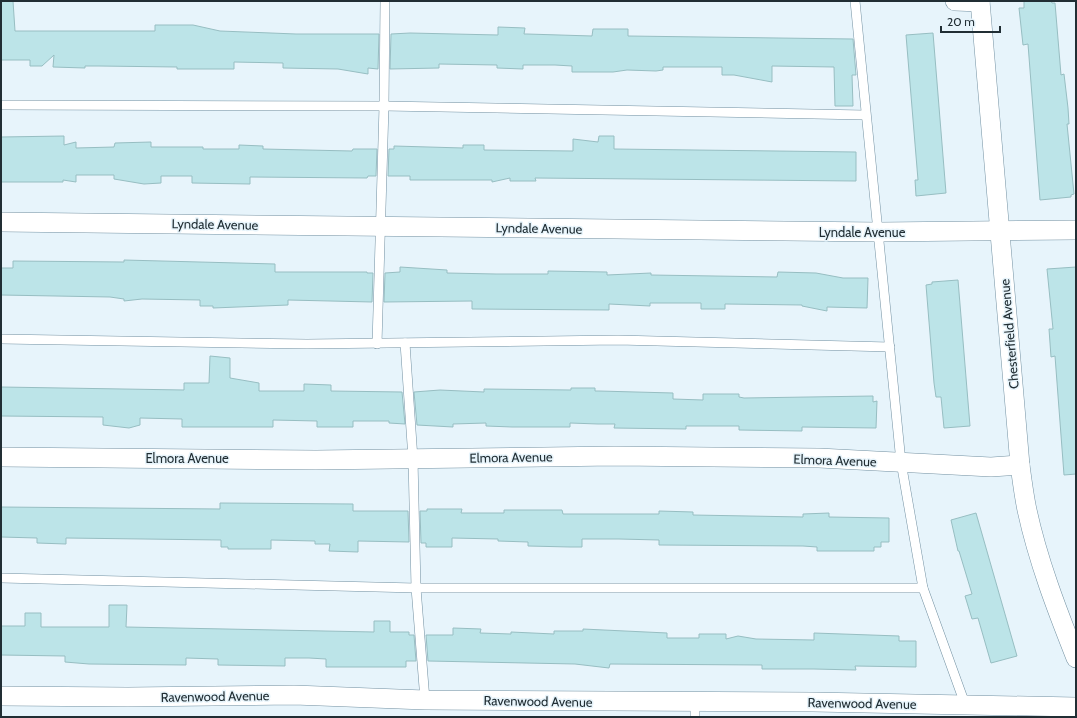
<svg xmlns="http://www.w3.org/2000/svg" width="1077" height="718" viewBox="0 0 1077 718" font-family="Cabin,sans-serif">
  <rect width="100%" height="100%" fill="#e7f4fb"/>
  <g fill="#bce4e8" stroke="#97bec2">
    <polygon points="1,1 13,1 15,31 155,31 155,25 193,25 220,31 296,34 379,34 378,69 368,68 368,74 338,69 283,68 283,63 234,62 234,69 177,69 177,67 99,66 85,66 85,68 53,67 54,55 42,66 30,66 30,60 1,60"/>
    <polygon points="1024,1 1051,1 1052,3 1055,3 1061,75 1064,74 1068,108 1069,124 1067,124 1074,194 1071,195 1071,197 1040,200 1028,44 1023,45 1019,8 1024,8"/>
    <polygon points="498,27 525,28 524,34 527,34 592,36 593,29 628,29 628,36 853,39 856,75 852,75 853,106 835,106 834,67 772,66 772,82 734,75 722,75 722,67 663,67 663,70 656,71 627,70 613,72 572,72 572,66 555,65 523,65 523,69 497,68 497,65 439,64 439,68 390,69 391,34 410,33 498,35"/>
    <polygon points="933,33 946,193 916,196 915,180 918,180 906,35"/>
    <polygon points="64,136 64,145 76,142 76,148 114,147 115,143 151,142 151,147 203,147 203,149 239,149 239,145 263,146 263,149 352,151 353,149 377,149 376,176 368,176 367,178 250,177 250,184 192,183 192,176 161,176 161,183 144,184 114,179 114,175 76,175 76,182 63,180 63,182 1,182 1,137"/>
    <polygon points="599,136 614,136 614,149 856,152 856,181 535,178 536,181 510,181 510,178 492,182 492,180 410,180 410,176 388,176 389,149 394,149 394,146 463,148 463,145 484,145 484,150 573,151 573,139 598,142"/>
    <polygon points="124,260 275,264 275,272 367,272 367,273 373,273 372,302 288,300 288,305 213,308 213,306 200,306 200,300 142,299 124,301 124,299 110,297 1,295 1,268 13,268 13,261 124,262"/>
    <polygon points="400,267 447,270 447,273 496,274 548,274 548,271 607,272 607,275 651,273 651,275 777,277 778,272 816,273 843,278 868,278 867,308 827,307 827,311 802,306 802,305 725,304 725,309 701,309 701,303 650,303 650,306 609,304 609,310 472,309 472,301 384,302 385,273 400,272"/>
    <polygon points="1076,267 1076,474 1064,475 1055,356 1051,357 1049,329 1053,329 1047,269"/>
    <polygon points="958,280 970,426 944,428 941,397 936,397 934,383 926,285 932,284 932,282"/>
    <polygon points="210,356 230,358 230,378 259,383 259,391 304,391 304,384 331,385 331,391 402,392 405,424 389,423 389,421 353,421 353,427 317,427 317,421 273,420 273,427 182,427 182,419 140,418 140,425 129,428 103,425 103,417 1,416 1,387 184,390 184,383 209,383"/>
    <polygon points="571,388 595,388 595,391 599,391 673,393 673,399 703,400 703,394 739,394 739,397 744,398 873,396 873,402 877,401 876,428 802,427 802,431 739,430 739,426 686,426 686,429 614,428 615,424 598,424 570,423 570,427 512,427 486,426 486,423 453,424 453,427 417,425 414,392 440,390 484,392 484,389 571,390"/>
    <polygon points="220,503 353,504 353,511 408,511 409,542 358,541 358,552 329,551 330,544 315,544 315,541 271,540 271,549 228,549 228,547 221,547 221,540 66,538 66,544 37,543 37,538 1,537 1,507 220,509"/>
    <polygon points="427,509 462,509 461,513 504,513 504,510 562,510 563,514 659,514 659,511 693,512 693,515 803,517 803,514 829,513 829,517 889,518 889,542 881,542 881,547 874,547 874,551 817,551 817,547 803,546 659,545 659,540 619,539 582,539 582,547 570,547 528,546 528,542 498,541 498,539 452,538 452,547 426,547 426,543 421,543 420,511 427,511"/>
    <polygon points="976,513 1017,656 991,663 978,618 972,619 965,596 972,594 959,551 958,551 951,520"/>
    <polygon points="109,605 127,605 126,627 374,632 374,621 390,621 390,632 409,632 409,635 414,635 416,661 406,661 406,667 326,667 326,659 309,658 285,658 285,666 218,665 218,659 186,658 186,665 89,664 65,662 65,656 1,655 1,626 25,626 25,613 41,613 41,627 109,627"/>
    <polygon points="453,628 481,629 480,633 511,634 511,632 554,634 554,631 583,631 583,629 667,633 667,638 699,638 699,634 726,634 726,639 738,636 756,639 814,640 814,633 899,636 899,641 916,641 916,667 855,666 856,670 814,669 762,669 762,665 610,664 609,668 575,664 428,661 426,635 453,635"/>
  </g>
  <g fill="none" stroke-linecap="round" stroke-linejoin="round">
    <g stroke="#7391a2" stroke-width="10">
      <g id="lane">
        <polyline points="855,1 901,462 923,588 965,704"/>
        <polyline points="1,105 384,106 865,115"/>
        <polyline points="1,339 307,344 618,340 890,347"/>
        <polyline points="405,343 413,459 416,588 425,700"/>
        <polyline points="377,344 384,106 385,1"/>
        <polyline points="1,578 416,588 923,588"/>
        <polyline points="695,702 695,717"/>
      </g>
    </g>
    <g stroke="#7391a2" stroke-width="20">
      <g id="street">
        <polyline points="955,1 980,2"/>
        <path d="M 980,1 L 1020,465 C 1022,480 1024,496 1027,510 C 1038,561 1057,610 1076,658"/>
        <polyline points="1,222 879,232 1076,230"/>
        <polyline points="1,457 316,460 615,456 712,457 819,458 991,467 1020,465"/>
        <polyline points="1,696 128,697 294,695 425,700 813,702 1076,707"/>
      </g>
    </g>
    <use href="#lane" stroke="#fff" stroke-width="9"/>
    <use href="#street" stroke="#fff" stroke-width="19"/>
  </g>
  <g text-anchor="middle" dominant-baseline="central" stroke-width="3" stroke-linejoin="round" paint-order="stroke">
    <g font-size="13" fill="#212e34" stroke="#e7f4fb">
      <text transform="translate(215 224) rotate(1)">Lyndale Avenue</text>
      <text transform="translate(539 228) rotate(1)">Lyndale Avenue</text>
      <text x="862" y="232">Lyndale Avenue</text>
      <text transform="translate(1009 334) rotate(-95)">Chesterfield Avenue</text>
      <text transform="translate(511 457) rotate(-1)">Elmora Avenue</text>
      <text x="187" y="458">Elmora Avenue</text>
      <text transform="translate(835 460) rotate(2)">Elmora Avenue</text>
      <text transform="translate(215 696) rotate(-1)">Ravenwood Avenue</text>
      <text transform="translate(538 701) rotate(1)">Ravenwood Avenue</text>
      <text transform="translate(862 703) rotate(1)">Ravenwood Avenue</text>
    </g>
  </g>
  <rect width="1077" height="718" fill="none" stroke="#212e34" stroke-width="4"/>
  <path d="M941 26v6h59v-6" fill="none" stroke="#212e34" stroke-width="2"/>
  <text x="947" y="26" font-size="12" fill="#212e34" stroke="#e7f4fb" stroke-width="3" paint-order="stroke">20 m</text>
</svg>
